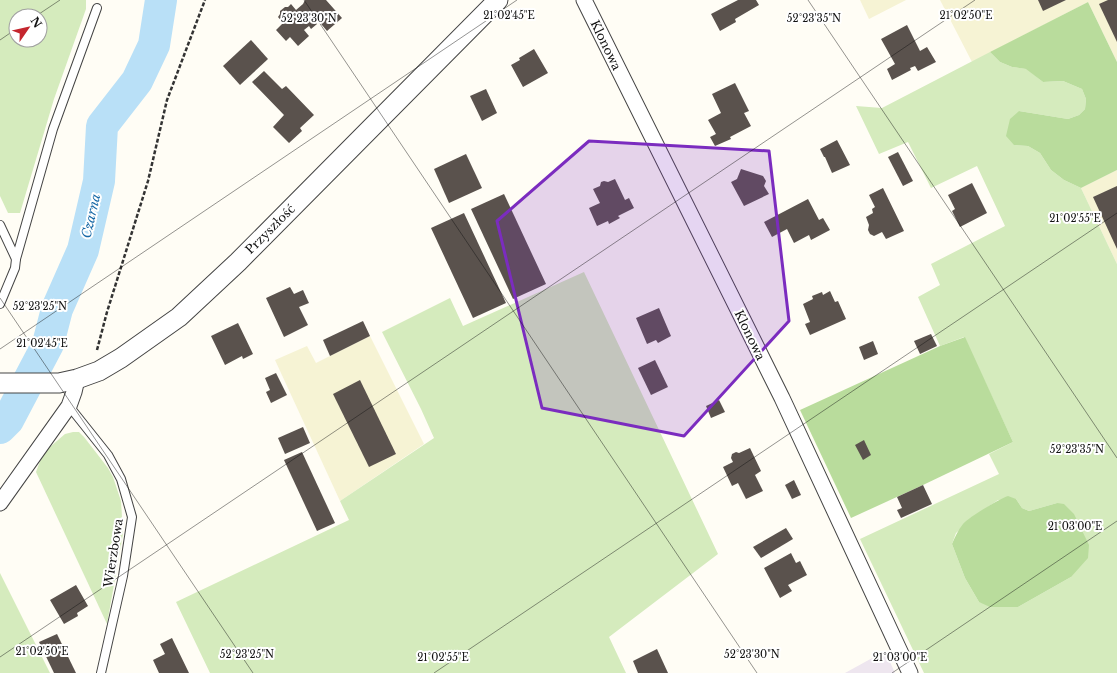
<svg xmlns="http://www.w3.org/2000/svg" width="1117" height="673" viewBox="0 0 1117 673" font-family="'Libre Baskerville',serif">
  <rect width="100%" height="100%" fill="#fffdf5"/>
  <polygon fill="#eee6ef" points="885,651 895,673 845,673"/>
  <g fill="#f6f3d4">
    <polygon points="860,0 906,0 869,19"/>
    <polygon points="940,0 1117,0 1117,62 1088,2 972,62"/>
    <polygon points="1117,170 1117,264 1081,188"/>
    <polygon points="370,336 424,444 340,501 275,360 307,346 316,363"/>
  </g>
  <g fill="#d5ebbd" fill-rule="evenodd">
    <path d="M 0,0 L 86,0 L 86,9 L 54,99 L 20,213 L 8,213 L 0,196 ZM 16,16 L 40,16 L 40,40 L 16,40 Z"/>
    <path d="M 990,52 L 1000,62 L 1012,67 L 1027,69 L 1043,82 L 1063,81 L 1082,89 L 1086,99 L 1085,109 L 1079,115 L 1068,119 L 1019,111 L 1014,145 L 1028,146 L 1040,153 L 1051,170 L 1064,180 L 1081,188 L 1117,264 L 1117,673 L 924,673 L 860,539 L 999,474 L 989,454 L 1013,442 L 964,337 L 940,346 L 918,297 L 940,285 L 931,264 L 1005,226 L 977,166 L 931,188 L 908,142 L 879,154 L 856,106 L 882,108 ZM 1016,499 L 1022,508 L 1029,511 L 1057,503 L 1071,577 L 1018,607 L 979,602 L 965,578 L 952,544 L 956,533 L 982,511 L 998,500 Z"/>
    <polygon points="584,272 718,554 609,637 626,673 210,673 176,602 349,520 340,501 434,438 421,409 382,332 450,298 463,326"/>
    <polygon points="73,432 79,432 84,437 108,468 113,477 121,501 123,534 107,624 36,472 43,453 65,434"/>
    <polygon points="0,573 50,673 0,673"/>
  </g>
  <g fill="#b9dc9c">
    <polygon points="1088,2 1117,62 1117,170 1081,188 1064,180 1051,170 1040,153 1028,146 1014,145 1006,136 1010,119 1019,111 1068,119 1079,115 1085,109 1086,99 1082,89 1063,81 1043,82 1026,69 1012,67 1000,62 990,52"/>
    <polygon points="965,337 1013,442 923,485 851,518 800,410 940,346"/>
    <path d="M 1008,496 L 1016,499 L 1022,508 L 1029,511 L 1057,503 L 1064,504 L 1074,514 L 1089,545 L 1088,558 L 1071,577 L 1018,607 L 990,607 L 979,602 L 965,578 L 952,544 C 955,537 958,530 963,524 C 969,517 999,499 1008,496 Z"/>
  </g>
  <g fill="none" stroke-linecap="round" stroke-linejoin="round">
    <polyline stroke="#b9e0f7" stroke-width="32" points="0,428 8,420 48,344 57,309 83,250 99,181 102,126 137,81 154,45 161,0"/>
  </g>
  <g fill="#5a524d">
    <polygon points="305,0 326,0 342,18 327,31 317,19 314,21 317,24 311,29 309,26 304,30 309,36 298,46 290,37 286,41 276,30 283,23 278,17 280,14 280,11 285,7 288,7 291,4 296,10 303,4"/>
    <polygon points="738,0 756,0 759,5 735,19 736,22 720,31 711,14"/>
    <polygon points="1038,0 1066,0 1043,11"/>
    <polygon points="1108,0 1117,0 1117,42 1099,4"/>
    <polygon points="907,25 920,51 927,47 936,62 918,71 915,66 910,68 911,70 892,80 887,69 895,64 881,39"/>
    <polygon points="251,40 268,59 240,85 223,66"/>
    <polygon points="534,49 548,73 523,87 511,65 520,60 519,58"/>
    <polygon points="264,71 282,89 286,86 314,115 300,128 302,131 289,143 273,127 284,115 252,82"/>
    <polygon points="735,83 749,111 744,113 751,126 730,137 731,139 715,146 710,137 716,134 708,120 721,113 712,94"/>
    <polygon points="486,89 497,113 482,121 470,96"/>
    <polygon points="837,140 850,165 832,173 825,157 824,157 820,149"/>
    <polygon points="898,152 913,181 903,186 888,157"/>
    <polygon points="466,154 482,188 449,203 434,169"/>
    <polygon points="741,169 763,176 766,181 764,186 769,194 744,206 731,182 737,179"/>
    <polygon points="615,179 625,200 629,198 634,208 618,216 620,218 609,224 608,221 597,226 589,208 600,203 593,189 600,186 601,182 604,181 608,182"/>
    <polygon points="972,183 987,213 960,227 952,211 955,209 948,195"/>
    <polygon points="1117,186 1117,249 1093,197"/>
    <polygon points="883,188 904,231 886,239 882,232 874,236 870,234 868,230 869,225 866,217 873,213 872,209 875,207 869,195"/>
    <polygon points="504,194 546,284 513,299 471,209"/>
    <polygon points="808,199 819,220 823,218 830,230 811,240 809,235 794,243 787,229 772,237 764,222"/>
    <polygon points="464,213 506,303 473,318 431,228"/>
    <polygon points="290,287 294,294 303,290 308,301 309,303 299,307 308,325 284,337 266,298"/>
    <polygon points="830,291 835,302 838,301 846,319 810,335 805,324 810,322 803,304 813,299 812,296 822,292 823,295"/>
    <polygon points="659,308 671,336 658,343 656,340 647,344 636,318"/>
    <polygon points="363,321 370,336 330,356 323,340"/>
    <polygon points="238,323 253,354 243,359 242,356 225,365 211,336"/>
    <polygon points="931,334 937,346 920,354 914,341"/>
    <polygon points="873,341 878,354 864,360 859,347"/>
    <polygon points="655,360 668,387 651,395 638,368"/>
    <polygon points="276,373 287,395 271,403 266,392 270,390 265,378"/>
    <polygon points="360,380 396,454 369,467 333,394"/>
    <polygon points="719,400 725,412 711,418 706,406"/>
    <polygon points="303,427 310,443 285,454 278,438"/>
    <polygon points="864,440 871,455 863,460 855,445"/>
    <polygon points="750,448 761,471 755,475 763,491 746,499 738,483 732,486 723,467 733,462 731,458 732,454 736,452 739,453"/>
    <polygon points="302,452 335,523 317,531 284,460"/>
    <polygon points="794,480 801,495 792,499 785,485"/>
    <polygon points="923,485 932,504 901,518 897,510 902,508 897,497"/>
    <polygon points="786,528 793,539 761,558 753,547"/>
    <polygon points="791,553 796,563 800,561 807,575 788,585 792,591 780,598 764,568"/>
    <polygon points="76,585 88,606 77,613 78,616 64,624 50,600"/>
    <polygon points="57,634 76,673 54,673 39,642"/>
    <polygon points="172,638 189,673 159,673 153,660 165,654 160,644"/>
    <polygon points="657,649 668,673 638,673 633,661"/>
  </g>
  <g fill="none" stroke-linecap="round" stroke-linejoin="round">
    <g stroke="#444" stroke-width="10">
      <g id="service">
        <polyline points="0,225 16,259 15,268 0,304"/>
        <polyline points="16,259 53,129 97,8"/>
        <polyline points="69,406 108,455 121,479 132,517 123,576 101,673"/>
      </g>
    </g>
    <g stroke="#444" stroke-width="17">
      <g id="minor">
        <polyline points="584,0 782,398 910,673"/>
        <polyline points="0,503 69,406 74,392 77,379"/>
      </g>
    </g>
    <g stroke="#444" stroke-width="21">
      <polyline id="tertiary" points="0,383 59,383 77,379 99,371 121,358 179,317 238,262 498,0"/>
    </g>
    <polyline stroke="#333" stroke-width="2.5" stroke-dasharray="4 2" stroke-linecap="butt" points="97,350 107,312 148,181 167,100 205,0"/>
    <use href="#service" stroke="#fff" stroke-width="8"/>
    <use href="#minor" stroke="#fff" stroke-width="15"/>
    <use href="#tertiary" stroke="#fff" stroke-width="19"/>
  </g>
  <path fill="#7b2cbf" fill-opacity="0.2" stroke="#7b2cbf" stroke-width="3" stroke-linejoin="round" d="M 589,141 L 769,151 L 789,321 L 684,436 L 542,408 L 497,221 Z"/>
  <path fill="none" stroke="#111" stroke-width="1" stroke-opacity="0.45" d="M 304,0 L 757,673M 808,0 L 1117,458M 36,16 L 60,0M 0,40 L 16,29M 0,298 L 253,673M 0,349 L 517,0M 0,657 L 975,0M 434,673 L 1117,213M 892,673 L 1117,521"/>
  <g text-anchor="middle" dominant-baseline="central" stroke-width="4" stroke-linejoin="round" paint-order="stroke">
    <g font-size="12" fill="#111" stroke="#fff">
      <text transform="translate(606 45) rotate(64)">Klonowa</text>
      <text transform="translate(270 229) rotate(-45)">Przyszłość</text>
      <text transform="translate(750 335) rotate(64)">Klonowa</text>
      <text transform="translate(113 553) rotate(-81)">Wierzbowa</text>
    </g>
    <g font-size="13" font-style="italic" fill="#1768a6" stroke="#fff">
      <text transform="translate(91 216) rotate(-77)">Czarna</text>
    </g>
  </g>
  <g font-size="10" text-anchor="middle" fill="#111" stroke="#fff" stroke-width="4" stroke-linejoin="round" paint-order="stroke">
    <text x="966" y="19">21°02'50"E</text>
    <text x="509" y="19">21°02'45"E</text>
    <text x="309" y="22">52°23'30"N</text>
    <text x="814" y="22">52°23'35"N</text>
    <text x="1075" y="222">21°02'55"E</text>
    <text x="40" y="310">52°23'25"N</text>
    <text x="42" y="347">21°02'45"E</text>
    <text x="1077" y="453">52°23'35"N</text>
    <text x="1075" y="530">21°03'00"E</text>
    <text x="42" y="655">21°02'50"E</text>
    <text x="247" y="658">52°23'25"N</text>
    <text x="752" y="658">52°23'30"N</text>
    <text x="443" y="661">21°02'55"E</text>
    <text x="900" y="661">21°03'00"E</text>
  </g>
  <g transform="translate(28 28) rotate(56)"><circle r="19" fill="#ffffff" stroke="#a0a0a0"/>
  <path d="M0-3L7 15L0 10L-7 15Z" fill="#c4262e"/>
  <text y="-6" font-size="11" font-weight="bold" text-anchor="middle" fill="#111111">N</text>
  </g>
</svg>
